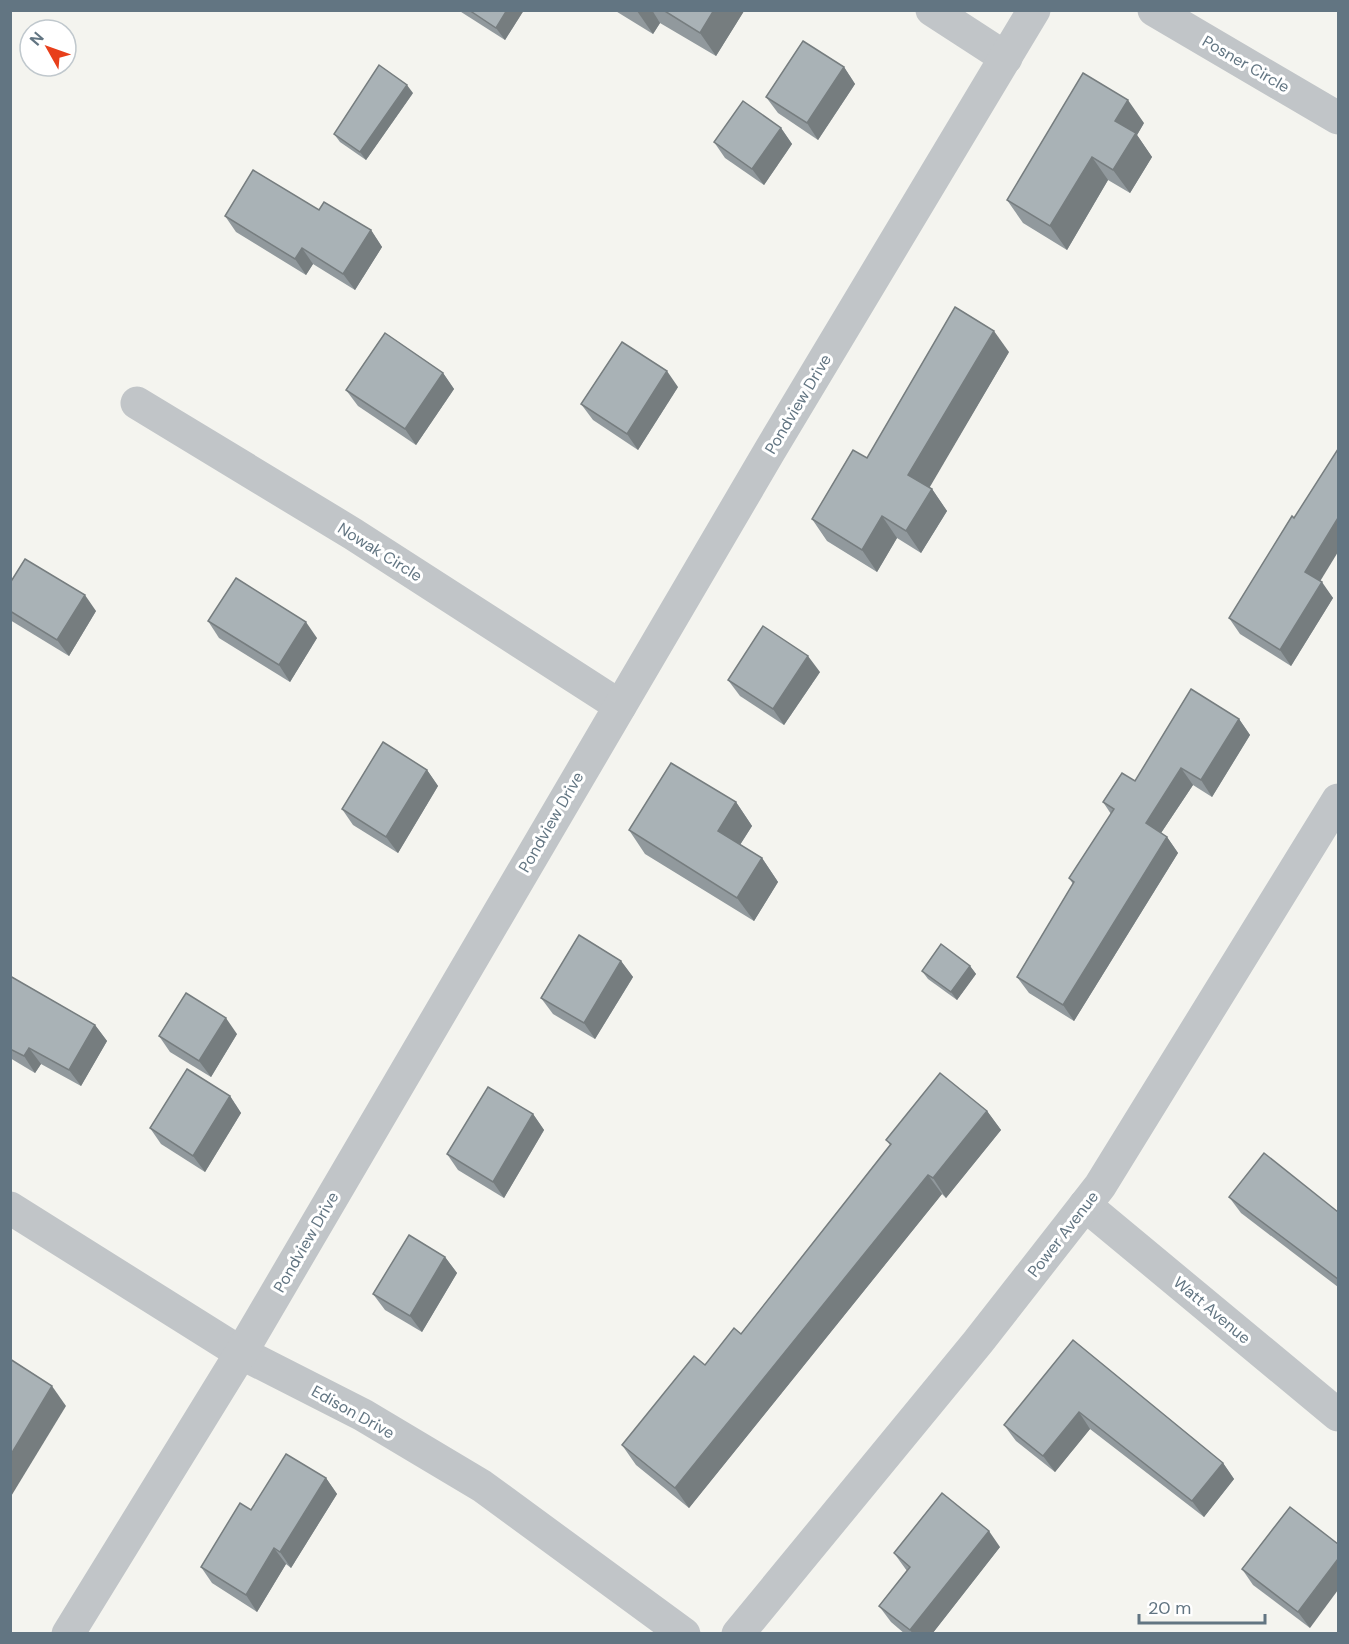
<svg xmlns="http://www.w3.org/2000/svg" width="1349" height="1644" viewBox="0 0 1349 1644" font-family="'DM Sans',sans-serif">
  <rect width="100%" height="100%" fill="#f4f4ef"/>
  <g fill="none" stroke-linecap="round" stroke-linejoin="round">
    <g stroke="#c1c5c8" stroke-width="33">
      <polyline points="932,10 1006,58"/>
      <polyline points="1154,10 1338,118"/>
      <polyline points="137,403 353,534 620,706"/>
      <polyline points="1085,1205 1338,1415"/>
      <polyline points="10,1208 241,1353 363,1415 482,1486 684,1634"/>
      <polyline points="68,1634 241,1353 769,452 1034,10"/>
      <polyline points="738,1634 978,1342 1100,1186 1338,800"/>
    </g>
  </g>
  <g fill="#91999d">
    <polygon points="458,10 524,10 505,40"/>
    <polygon points="614,10 744,10 744,11 716,56 660,23 653,34"/>
    <polygon points="844,67 855,84 818,140 778,113 766,97"/>
    <polygon points="413,93 366,160 340,142 334,134"/>
    <polygon points="1144,123 1137,135 1152,157 1130,193 1108,180 1067,250 1023,223 1007,200"/>
    <polygon points="781,128 792,144 764,185 725,158 714,142"/>
    <polygon points="319,210 371,230 382,247 355,290 313,264 306,275 236,232 225,216"/>
    <polygon points="1009,352 929,487 932,489 947,511 921,553 897,538 877,572 827,541 812,519 867,458"/>
    <polygon points="443,373 454,389 416,445 358,406 346,390"/>
    <polygon points="678,387 638,450 593,420 581,404"/>
    <polygon points="1320,581 1333,598 1291,666 1240,634 1229,618"/>
    <polygon points="10,583 96,611 69,656 10,620"/>
    <polygon points="208,621 317,638 290,682 219,638"/>
    <polygon points="820,672 784,725 740,696 728,680"/>
    <polygon points="1239,719 1250,735 1212,797 1193,785 1161,833 1167,837 1178,853 1074,1021 1029,993 1017,977 1073,884 1069,878 1111,814 1103,802"/>
    <polygon points="427,770 438,786 398,853 353,825 342,809"/>
    <polygon points="736,802 752,826 740,845 762,858 778,882 754,921 645,854 629,830"/>
    <polygon points="621,961 633,977 595,1039 553,1014 541,998"/>
    <polygon points="970,966 976,974 957,1000 928,979 922,971"/>
    <polygon points="10,976 95,1025 107,1041 81,1086 41,1064 35,1073 10,1058"/>
    <polygon points="237,1034 211,1077 170,1052 159,1036"/>
    <polygon points="230,1096 241,1113 205,1172 161,1144 150,1128"/>
    <polygon points="987,1111 1001,1130 946,1198 942,1194 689,1508 636,1465 622,1445 705,1365 741,1334 890,1145 886,1140"/>
    <polygon points="533,1114 544,1130 504,1198 458,1170 447,1154"/>
    <polygon points="1229,1197 1338,1212 1338,1287 1241,1213"/>
    <polygon points="445,1257 457,1273 422,1332 385,1310 373,1294"/>
    <polygon points="1073,1340 1223,1463 1234,1479 1204,1517 1090,1429 1055,1472 1016,1441 1004,1425"/>
    <polygon points="326,1478 337,1494 291,1568 286,1564 257,1612 212,1583 201,1567 251,1510"/>
    <polygon points="1290,1507 1310,1628 1253,1585 1242,1569"/>
    <polygon points="1000,1547 932,1634 905,1634 891,1622 879,1606 907,1571 894,1553"/>
  </g>
  <g fill="#767d7f">
    <polygon points="507,10 524,10 505,40 496,28"/>
    <polygon points="652,10 660,23 653,34 637,11"/>
    <polygon points="714,10 744,11 716,56 700,33"/>
    <polygon points="844,67 855,84 818,140 807,123"/>
    <polygon points="407,85 413,93 366,160 360,152"/>
    <polygon points="1128,100 1144,123 1137,135 1152,157 1130,193 1113,170 1115,121"/>
    <polygon points="781,128 792,144 764,185 752,169"/>
    <polygon points="1092,157 1108,180 1067,250 1050,226"/>
    <polygon points="371,230 382,247 355,290 343,274"/>
    <polygon points="302,248 313,264 306,275 295,259"/>
    <polygon points="994,331 1009,352 924,497 908,475"/>
    <polygon points="667,371 678,387 638,450 627,434"/>
    <polygon points="443,373 454,389 416,445 405,429"/>
    <polygon points="932,489 947,511 921,553 906,531"/>
    <polygon points="882,516 897,538 877,572 862,550"/>
    <polygon points="1338,518 1338,552 1316,588 1305,572"/>
    <polygon points="1322,582 1333,598 1291,666 1280,650"/>
    <polygon points="85,595 96,611 69,656 57,640"/>
    <polygon points="306,622 317,638 290,682 279,665"/>
    <polygon points="808,656 820,672 784,725 773,709"/>
    <polygon points="1239,719 1250,735 1212,797 1201,780"/>
    <polygon points="1181,768 1193,785 1157,839 1146,823"/>
    <polygon points="427,770 438,786 398,853 386,837"/>
    <polygon points="736,802 752,826 734,854 718,831"/>
    <polygon points="1167,837 1178,853 1074,1021 1063,1005"/>
    <polygon points="762,858 778,882 754,921 737,898"/>
    <polygon points="621,961 633,977 595,1039 584,1023"/>
    <polygon points="970,966 976,974 957,1000 951,992"/>
    <polygon points="226,1018 237,1034 211,1077 199,1061"/>
    <polygon points="95,1025 107,1041 81,1086 69,1070"/>
    <polygon points="29,1048 41,1064 35,1073 24,1056"/>
    <polygon points="230,1096 241,1113 205,1172 193,1156"/>
    <polygon points="987,1111 1001,1130 946,1198 933,1178"/>
    <polygon points="533,1114 544,1130 504,1198 493,1182"/>
    <polygon points="928,1175 942,1194 689,1508 675,1488"/>
    <polygon points="445,1257 457,1273 422,1332 410,1316"/>
    <polygon points="52,1386 66,1406 10,1498 10,1456"/>
    <polygon points="1079,1412 1090,1429 1055,1472 1043,1456"/>
    <polygon points="1223,1463 1234,1479 1204,1517 1192,1501"/>
    <polygon points="326,1478 337,1494 291,1568 280,1552"/>
    <polygon points="989,1531 1000,1547 932,1634 913,1634 910,1630"/>
    <polygon points="274,1548 286,1564 257,1612 246,1595"/>
    <polygon points="1338,1559 1338,1590 1310,1628 1298,1612"/>
  </g>
  <g fill="#a9b2b6" stroke="#767d7f" stroke-width="1.5">
    <polygon points="469,10 507,10 496,28"/>
    <polygon points="663,10 714,10 700,33"/>
    <polygon points="803,41 844,67 807,123 766,97"/>
    <polygon points="379,65 407,85 360,152 334,134"/>
    <polygon points="1083,73 1128,100 1115,121 1136,133 1113,170 1092,157 1050,226 1007,200"/>
    <polygon points="743,101 781,128 752,169 714,142"/>
    <polygon points="253,170 319,210 324,202 371,230 343,274 302,248 295,259 225,216"/>
    <polygon points="955,307 994,331 908,475 932,489 906,531 882,516 862,550 812,519 853,450 867,458"/>
    <polygon points="385,333 443,373 405,429 346,390"/>
    <polygon points="622,342 667,371 627,434 581,404"/>
    <polygon points="1338,449 1338,518 1305,572 1322,582 1280,650 1229,618 1292,516 1294,518"/>
    <polygon points="25,559 85,595 57,640 10,611 10,583"/>
    <polygon points="236,578 306,622 279,665 208,621"/>
    <polygon points="763,626 808,656 773,709 728,680"/>
    <polygon points="1191,689 1239,719 1201,780 1181,768 1146,823 1167,837 1063,1005 1017,977 1074,882 1069,878 1114,809 1103,802 1122,773 1135,781"/>
    <polygon points="383,742 427,770 386,837 342,809"/>
    <polygon points="671,763 736,802 718,831 762,858 737,898 629,830"/>
    <polygon points="579,935 621,961 584,1023 541,998"/>
    <polygon points="941,944 970,966 951,992 922,971"/>
    <polygon points="10,976 95,1025 69,1070 29,1048 24,1056 10,1049"/>
    <polygon points="186,993 226,1018 199,1061 159,1036"/>
    <polygon points="187,1069 230,1096 193,1156 150,1128"/>
    <polygon points="940,1073 987,1111 933,1178 928,1175 675,1488 622,1445 694,1356 705,1365 734,1328 741,1334 891,1144 886,1140"/>
    <polygon points="488,1087 533,1114 493,1182 447,1154"/>
    <polygon points="1264,1153 1338,1212 1338,1279 1229,1197"/>
    <polygon points="409,1235 445,1257 410,1316 373,1294"/>
    <polygon points="1073,1340 1223,1463 1192,1501 1079,1412 1043,1456 1004,1425"/>
    <polygon points="10,1359 52,1386 10,1456"/>
    <polygon points="286,1454 326,1478 280,1552 274,1548 246,1595 201,1567 240,1503 251,1510"/>
    <polygon points="942,1493 989,1531 910,1630 879,1606 910,1567 894,1553"/>
    <polygon points="1290,1507 1338,1544 1338,1559 1298,1612 1242,1569"/>
  </g>
  <g text-anchor="middle" dominant-baseline="central" stroke-width="6" stroke-linejoin="round" paint-order="stroke">
    <g font-size="16" fill="#627582" stroke="#fff">
      <text transform="translate(1246 64) rotate(30)">Posner Circle</text>
      <text transform="translate(798 404) rotate(-59)">Pondview Drive</text>
      <text transform="translate(380 552) rotate(32)">Nowak Circle</text>
      <text transform="translate(551 822) rotate(-60)">Pondview Drive</text>
      <text transform="translate(1063 1234) rotate(-52)">Power Avenue</text>
      <text transform="translate(306 1242) rotate(-60)">Pondview Drive</text>
      <text transform="translate(1212 1310) rotate(40)">Watt Avenue</text>
      <text transform="translate(353 1412) rotate(29)">Edison Drive</text>
    </g>
  </g>
  <rect width="1349" height="1644" fill="none" stroke="#627582" stroke-width="24"/>
  <g transform="translate(48 48) rotate(310)"><circle r="28" fill="#ffffff" stroke="#c0c8cd" stroke-width="1.5"/>
  <path d="M0-4.5L10 22L0 15L-10 22Z" fill="#e83f1b"/>
  <text y="-9" font-size="16" font-weight="bold" text-anchor="middle" fill="#627582">N</text>
  </g>
  <path d="M1139 1614v9h126v-9" fill="none" stroke="#627582" stroke-width="3"/>
  <text x="1148" y="1614" font-size="18" fill="#627582" stroke="#ffffff" stroke-width="4.5" paint-order="stroke">20 m</text>
</svg>
